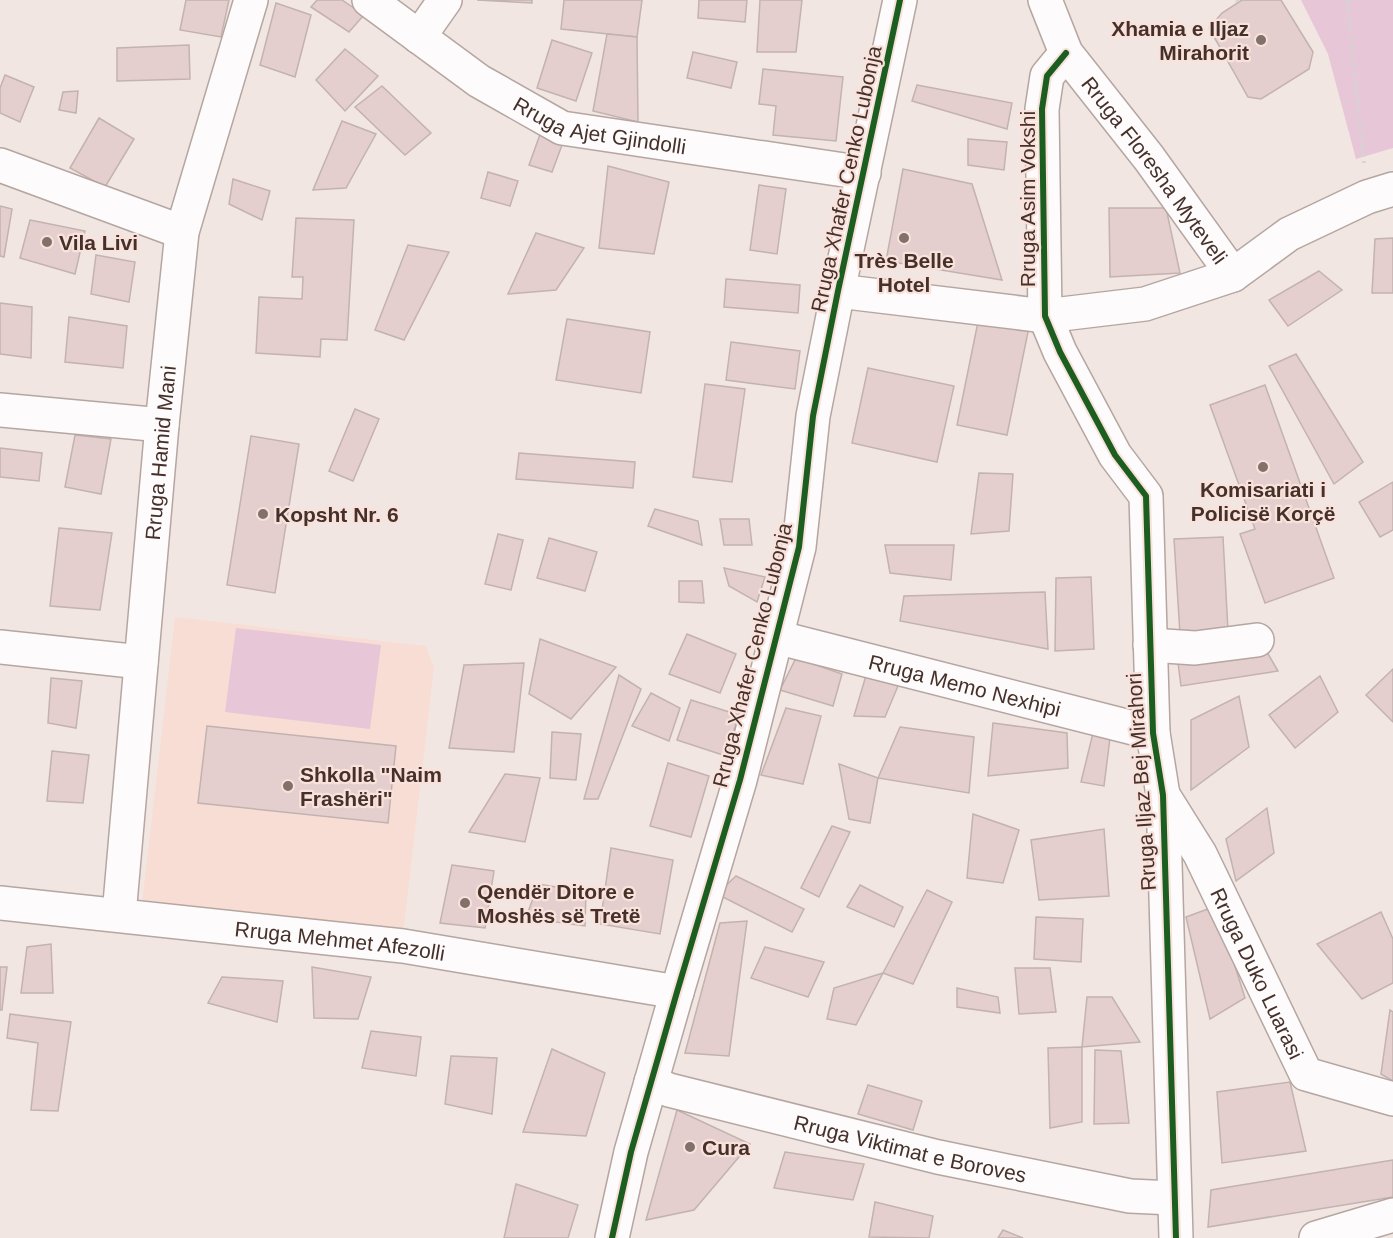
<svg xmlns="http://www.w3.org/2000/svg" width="1393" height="1238" viewBox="0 0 1393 1238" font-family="Helvetica,sans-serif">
  <rect width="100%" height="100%" fill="#f2e6e2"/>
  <polygon fill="#f8ddd4" points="175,617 426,646 434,668 403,934 142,904"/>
  <g fill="#e7c6d8">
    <polygon points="1301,0 1393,0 1393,148 1356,159 1328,54"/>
    <polygon points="236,628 381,645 370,729 225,712"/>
  </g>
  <g fill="#e5cfce" stroke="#c2b2b0" stroke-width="1.5">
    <polygon points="186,0 229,0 221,37 180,30"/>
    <polygon points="317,0 342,0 364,15 349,32 311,7"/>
    <polygon points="477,0 532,0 532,3"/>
    <polygon points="564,0 642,0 637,37 561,29"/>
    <polygon points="699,0 747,0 745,22 698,18"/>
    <polygon points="760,0 802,0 796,52 757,52"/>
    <polygon points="1242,0 1281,0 1313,52 1309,69 1261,99 1248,97 1209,28 1222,13"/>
    <polygon points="276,3 311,15 295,77 260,65"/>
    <polygon points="607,34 637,37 638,122 593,111"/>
    <polygon points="552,40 592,53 576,101 537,88"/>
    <polygon points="189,45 190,79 117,81 117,48"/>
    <polygon points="345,49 378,76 345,111 316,80"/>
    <polygon points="693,52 737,62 731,88 687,78"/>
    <polygon points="763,69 843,77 836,141 773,135 776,106 759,104"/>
    <polygon points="5,75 34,87 20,122 0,113 0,88"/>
    <polygon points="917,85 1012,103 1007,129 912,101"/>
    <polygon points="382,86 431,133 405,155 355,107"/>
    <polygon points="78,91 76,113 59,110 63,92"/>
    <polygon points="99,118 134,139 105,187 70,168"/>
    <polygon points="342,121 376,134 346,188 313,190"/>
    <polygon points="542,129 565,137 552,172 529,165"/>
    <polygon points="968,139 1007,142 1004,170 968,165"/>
    <polygon points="608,166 669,182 654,254 599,248"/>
    <polygon points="903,169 972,184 1002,280 886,261"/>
    <polygon points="488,172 518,181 510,206 481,198"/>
    <polygon points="233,179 270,191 262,220 229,204"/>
    <polygon points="759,185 786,189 777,254 750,250"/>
    <polygon points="0,206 12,209 4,257 0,256"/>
    <polygon points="1109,208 1166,208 1180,273 1110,277"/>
    <polygon points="296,218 354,220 347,340 321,339 320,357 256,353 259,297 302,299 303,277 292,277"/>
    <polygon points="30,220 85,231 75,274 20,258"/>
    <polygon points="536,233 584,248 556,290 508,294"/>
    <polygon points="1393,238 1393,293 1372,293 1375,239"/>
    <polygon points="408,245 449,252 404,340 375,330"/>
    <polygon points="96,255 135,262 129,302 91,294"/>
    <polygon points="1319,271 1342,290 1288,326 1269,300"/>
    <polygon points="726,279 800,285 798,313 724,307"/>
    <polygon points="0,303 32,307 31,358 0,354"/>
    <polygon points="69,317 127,326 123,368 65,362"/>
    <polygon points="979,317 1029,327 1007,435 957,425"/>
    <polygon points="567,319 650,332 641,393 556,380"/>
    <polygon points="731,342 800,351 795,389 726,380"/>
    <polygon points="1296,354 1363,462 1334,484 1269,366"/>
    <polygon points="868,368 954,386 937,462 852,443"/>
    <polygon points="705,384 745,389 732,482 693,477"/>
    <polygon points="1265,385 1334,578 1265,603 1240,534 1255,529 1210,405"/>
    <polygon points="355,409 379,419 353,481 329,471"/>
    <polygon points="75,435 111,439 101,494 65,487"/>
    <polygon points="251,436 299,444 275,593 227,585"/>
    <polygon points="0,448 42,453 39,481 0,477"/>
    <polygon points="519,453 635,462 633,488 516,479"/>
    <polygon points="979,473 1013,474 1009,531 971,534"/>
    <polygon points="1393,482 1393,530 1380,537 1359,502"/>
    <polygon points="655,509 698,521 702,545 648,526"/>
    <polygon points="720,519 749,519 752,545 724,545"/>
    <polygon points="59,528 112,533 100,610 50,606"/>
    <polygon points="498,534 523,540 511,590 485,584"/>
    <polygon points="1223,537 1228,631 1180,634 1174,539"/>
    <polygon points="549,538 597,552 585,591 537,578"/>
    <polygon points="885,545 954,545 951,580 890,573"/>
    <polygon points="724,568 765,577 757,602 729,586"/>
    <polygon points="1091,577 1094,649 1055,651 1056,578"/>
    <polygon points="679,581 702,581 704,603 679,602"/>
    <polygon points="1045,592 1048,649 900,621 904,596"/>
    <polygon points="687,634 736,654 720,693 669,674"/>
    <polygon points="540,639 616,667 571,719 529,694"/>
    <polygon points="1264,647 1278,671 1181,686 1178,663"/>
    <polygon points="796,658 842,674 833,706 780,690"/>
    <polygon points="524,663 514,752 449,748 464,665"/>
    <polygon points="1393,669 1393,722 1366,695"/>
    <polygon points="867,672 898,686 885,717 854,716"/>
    <polygon points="619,675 641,689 598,799 584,799"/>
    <polygon points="1320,676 1338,712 1295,748 1269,715"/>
    <polygon points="51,678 82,681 76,728 48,723"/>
    <polygon points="651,693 680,708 669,741 632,726"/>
    <polygon points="1239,696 1249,747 1191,790 1191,720"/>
    <polygon points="691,700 739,715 726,756 677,740"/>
    <polygon points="786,708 821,716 803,784 761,775"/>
    <polygon points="993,723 1067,733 1068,768 988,776"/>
    <polygon points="207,726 396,746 388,823 198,803"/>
    <polygon points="900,727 974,737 969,793 878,778"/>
    <polygon points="552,732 581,734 576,780 550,778"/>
    <polygon points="1093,733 1110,738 1104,786 1081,782"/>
    <polygon points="52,751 89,755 83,803 47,801"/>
    <polygon points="668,763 709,776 691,837 650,826"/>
    <polygon points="839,764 878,778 870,823 849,819"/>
    <polygon points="505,774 540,778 525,842 469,832"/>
    <polygon points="1267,808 1274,853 1236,881 1226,839"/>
    <polygon points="973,814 1019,830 1003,883 967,878"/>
    <polygon points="832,826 850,832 819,897 801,888"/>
    <polygon points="1104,829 1109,896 1039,900 1031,840"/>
    <polygon points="611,848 673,860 660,934 600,924"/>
    <polygon points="452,865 494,871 485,928 440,923"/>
    <polygon points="736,876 804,909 792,932 717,894"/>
    <polygon points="538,884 586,892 585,926 526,918"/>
    <polygon points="860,885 903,907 894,927 847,907"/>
    <polygon points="927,890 952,902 913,984 883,973"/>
    <polygon points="1216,906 1245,998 1210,1019 1186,917"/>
    <polygon points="1381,912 1393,939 1393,983 1362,999 1317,944"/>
    <polygon points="1036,917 1083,919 1081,962 1034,959"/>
    <polygon points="747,921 729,1056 685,1053 720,923"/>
    <polygon points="51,944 53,993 21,993 27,947"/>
    <polygon points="765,947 824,962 808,997 751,978"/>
    <polygon points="0,967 7,967 2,1010 0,1010"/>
    <polygon points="312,967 371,977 358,1019 314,1018"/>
    <polygon points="1015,968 1050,968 1056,1012 1019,1014"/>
    <polygon points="883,973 856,1025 827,1019 834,988"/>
    <polygon points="222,977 283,981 277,1022 208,1003"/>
    <polygon points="957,988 998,997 1000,1013 957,1007"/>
    <polygon points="1087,997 1112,997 1140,1042 1082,1047"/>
    <polygon points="1390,1010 1393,1012 1393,1081 1381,1074"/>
    <polygon points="10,1014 71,1022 58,1111 31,1110 38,1043 7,1038"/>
    <polygon points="371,1031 421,1037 416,1076 362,1068"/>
    <polygon points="1082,1047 1082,1122 1050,1128 1048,1048"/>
    <polygon points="552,1049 605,1073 586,1136 523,1132"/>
    <polygon points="1095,1050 1121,1051 1129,1123 1094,1124"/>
    <polygon points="451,1056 497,1058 492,1114 445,1104"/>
    <polygon points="1290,1082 1306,1151 1222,1163 1217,1092"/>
    <polygon points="868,1085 922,1101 913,1130 858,1114"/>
    <polygon points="677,1110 750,1144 694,1210 646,1220"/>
    <polygon points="785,1152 864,1164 853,1200 774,1188"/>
    <polygon points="1393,1160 1393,1197 1208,1227 1211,1190"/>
    <polygon points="516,1184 578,1205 568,1238 504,1238"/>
    <polygon points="875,1202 933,1216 929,1238 869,1237"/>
    <polygon points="1003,1230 1023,1238 998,1238"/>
  </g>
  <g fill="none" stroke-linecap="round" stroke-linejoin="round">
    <g stroke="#b5a6a1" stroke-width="36">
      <g id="minor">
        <path id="s1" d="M 369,0 L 479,81 L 562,128 L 864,173"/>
        <path id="s2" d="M 1045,0 L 1066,53 L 1149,158 L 1233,275"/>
        <polyline points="419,37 445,0"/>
        <polyline points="1066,53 1047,76 1042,109 1045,316 1060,352 1115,455 1146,496 1153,733 1163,795 1176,1238"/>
        <polyline points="0,165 182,232"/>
        <polyline points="838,291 1045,316 1145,304 1233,275 1289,234 1367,197 1393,189"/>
        <polyline points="0,410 162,425"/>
        <path id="s3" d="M 776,637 L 1153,733"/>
        <polyline points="1150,645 1195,648 1257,640"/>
        <polyline points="0,647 141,662"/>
        <path id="s4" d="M 1163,795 L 1200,854 L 1306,1074 L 1393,1099"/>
        <path id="s5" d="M 0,903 L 403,946 L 677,992"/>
        <path id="s6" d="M 119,915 L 162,425 L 182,232 L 251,0"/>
        <path id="s7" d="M 651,1082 L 669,1090 L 938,1157 L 1130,1196 L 1173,1198"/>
        <polyline points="612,1238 631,1152 677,992 740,780 799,547 813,416 838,291 900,0"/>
        <polyline points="1316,1238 1393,1215"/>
      </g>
    </g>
    <g stroke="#d7d2d1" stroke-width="4" stroke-dasharray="4.5 4.5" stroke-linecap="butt">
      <polyline points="1237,0 1238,2"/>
      <polyline points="1347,0 1364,163"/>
    </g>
    <use href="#minor" stroke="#fdfbfb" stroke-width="33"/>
    <g stroke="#f9e2db" stroke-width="10">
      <g id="cycleway">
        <polyline points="1066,53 1047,76 1042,109 1045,316 1060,352 1115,455 1146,496 1153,733 1163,795 1176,1238"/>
        <polyline points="612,1238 631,1152 677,992 740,780 799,547 813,416 838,291 900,0"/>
      </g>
    </g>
    <use href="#cycleway" stroke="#1b5e20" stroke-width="6"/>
  </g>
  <g fill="#82706a" stroke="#f9e2db" stroke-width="2">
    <circle cx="1261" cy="40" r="6"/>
    <circle cx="904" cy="238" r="6"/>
    <circle cx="47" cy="242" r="6"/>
    <circle cx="1263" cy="467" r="6"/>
    <circle cx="263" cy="514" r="6"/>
    <circle cx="288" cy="786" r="6"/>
    <circle cx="465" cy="903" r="6"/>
    <circle cx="690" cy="1147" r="6"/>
  </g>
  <g text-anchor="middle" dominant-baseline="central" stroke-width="4.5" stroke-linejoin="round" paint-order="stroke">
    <g font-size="21" font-weight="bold" fill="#46302a" stroke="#f9e2db" text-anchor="start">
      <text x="1249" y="28" text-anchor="end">Xhamia e Iljaz<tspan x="1249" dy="24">Mirahorit</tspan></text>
      <text x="59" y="242">Vila Livi</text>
      <text x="904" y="260" text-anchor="middle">Très Belle<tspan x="904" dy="24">Hotel</tspan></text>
      <text x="1263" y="489" text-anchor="middle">Komisariati i<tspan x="1263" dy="24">Policisë Korçë</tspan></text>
      <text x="275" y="514">Kopsht Nr. 6</text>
      <text x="300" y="774">Shkolla "Naim<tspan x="300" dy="24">Frashëri"</tspan></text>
      <text x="477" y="891">Qendër Ditore e<tspan x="477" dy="24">Moshës së Tretë</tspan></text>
      <text x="702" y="1147">Cura</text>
    </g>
    <g font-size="21" fill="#46302a" stroke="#f9e2db">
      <text stroke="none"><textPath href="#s1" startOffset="268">Rruga Ajet Gjindolli</textPath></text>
      <text stroke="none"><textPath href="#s2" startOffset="204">Rruga Floresha Myteveli</textPath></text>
      <text transform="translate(846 179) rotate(-78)">Rruga Xhafer Cenko Lubonja</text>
      <text transform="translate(1027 199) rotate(-90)">Rruga Asim Vokshi</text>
      <text stroke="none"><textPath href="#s6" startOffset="464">Rruga Hamid Mani</textPath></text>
      <text transform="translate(752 655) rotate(-76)">Rruga Xhafer Cenko Lubonja</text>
      <text stroke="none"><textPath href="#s3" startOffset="195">Rruga Memo Nexhipi</textPath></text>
      <text transform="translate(1141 782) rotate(-94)">Rruga Iljaz Bej Mirahori</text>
      <text stroke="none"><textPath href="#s5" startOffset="342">Rruga Mehmet Afezolli</textPath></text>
      <text stroke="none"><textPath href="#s4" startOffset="202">Rruga Duko Luarasi</textPath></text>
      <text stroke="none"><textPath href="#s7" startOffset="268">Rruga Viktimat e Boroves</textPath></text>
    </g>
  </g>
</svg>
